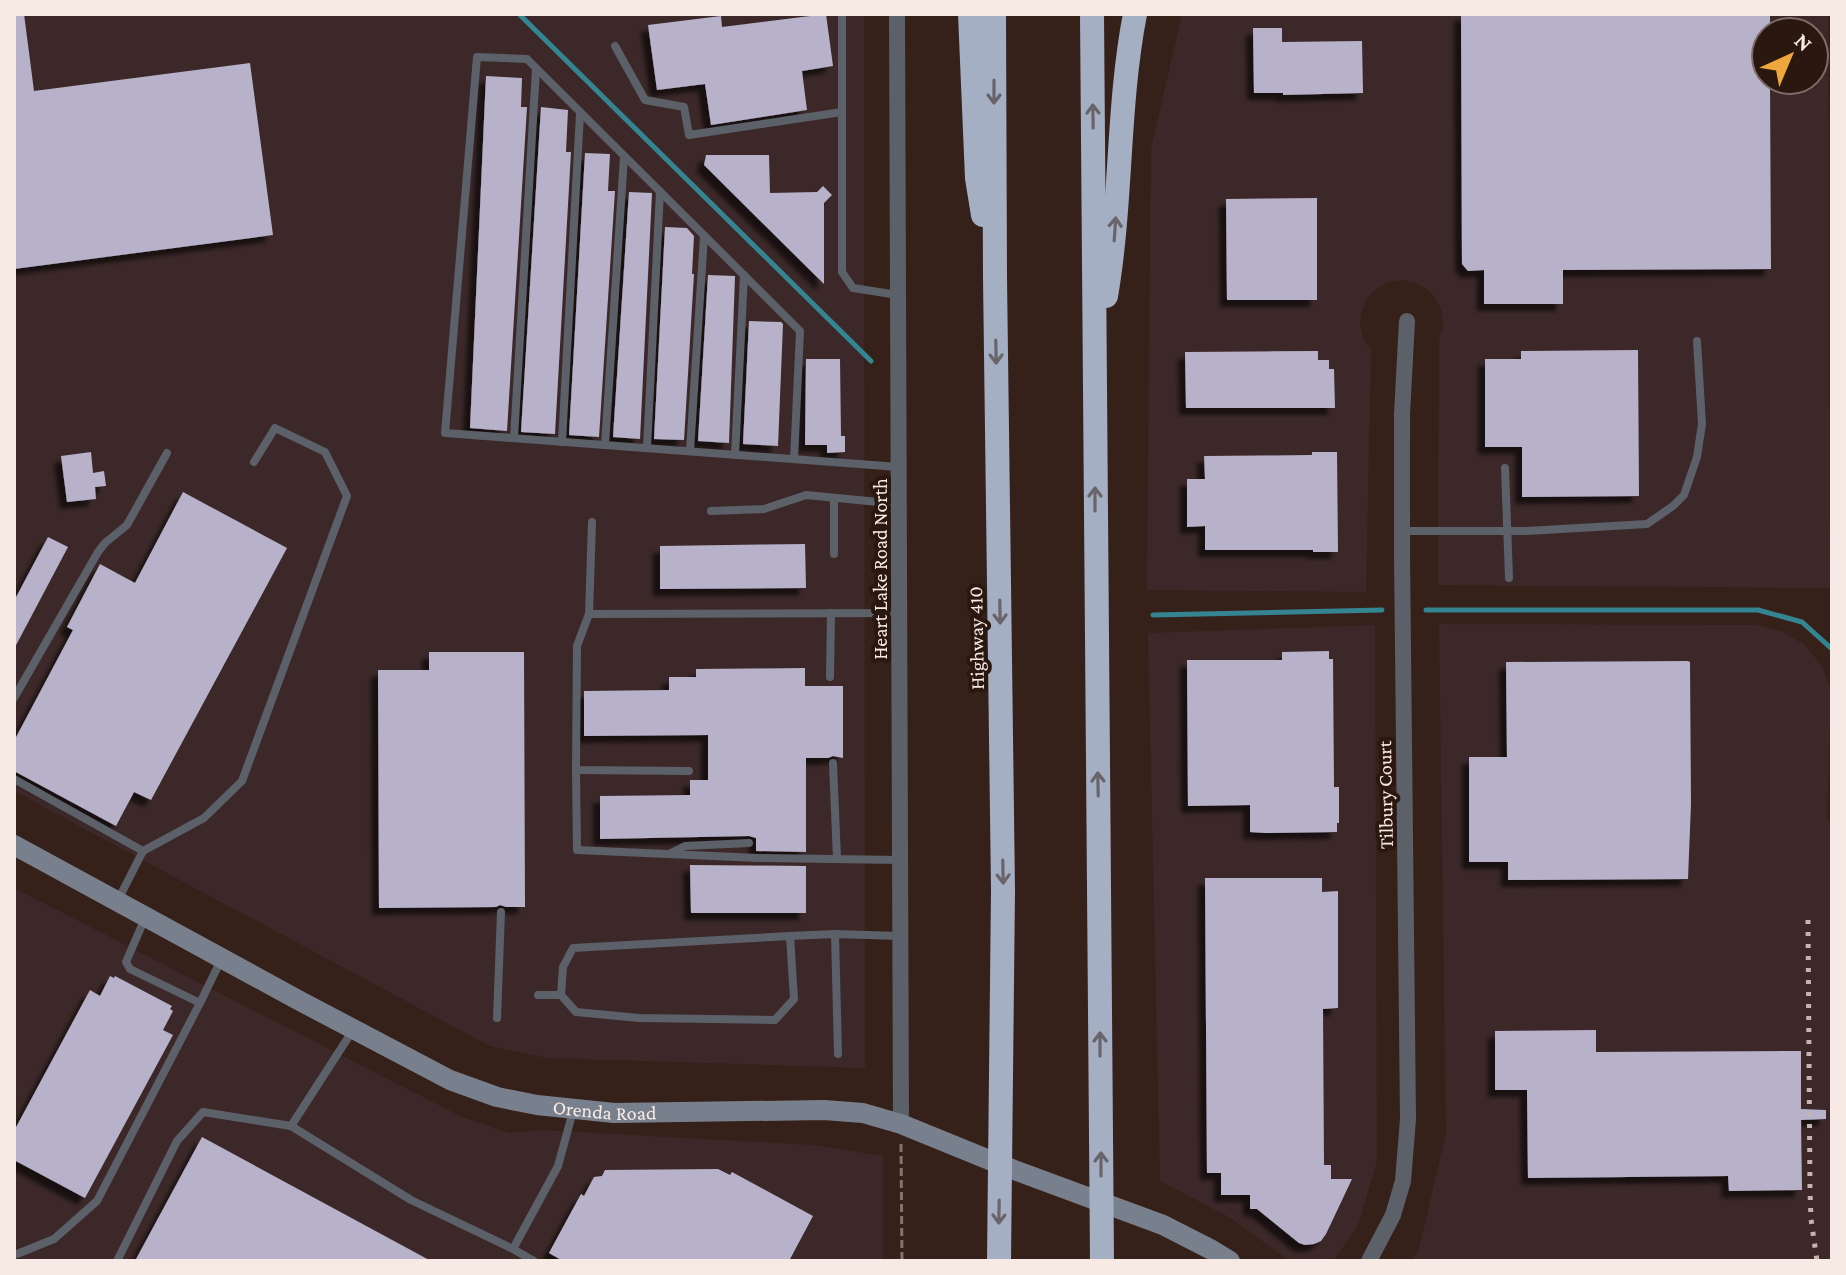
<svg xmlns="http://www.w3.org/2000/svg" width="1846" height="1275" viewBox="0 0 1846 1275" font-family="'Crimson Pro',serif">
  <defs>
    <filter id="shadow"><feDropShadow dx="-7" dy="7" stdDeviation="2" flood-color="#0009"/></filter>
  </defs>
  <rect width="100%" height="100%" fill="#35211a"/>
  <g fill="#3c2829" fill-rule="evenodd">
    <polygon points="14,14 864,14 865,1068 547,1058 490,1046 14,791"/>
    <path d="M 1182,14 L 1828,14 L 1830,588 L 1438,585 L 1439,340 L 1443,327 L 1442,313 L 1437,300 L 1428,290 L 1416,283 L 1403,280 L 1389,282 L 1377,288 L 1367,298 L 1362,311 L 1360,325 L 1363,338 L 1371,350 L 1366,592 L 1147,590 L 1151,149 ZM 1766,32 L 1814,32 L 1814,80 L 1766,80 Z"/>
    <polygon points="1439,624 1758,625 1783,632 1805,645 1822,666 1831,690 1827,820 1832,824 1832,1261 1412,1261 1419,1249 1446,1133"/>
    <polygon points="1375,625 1377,1161 1358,1226 1333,1261 1290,1261 1231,1218 1160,1181 1148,633"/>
    <polygon points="14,888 462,1117 509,1133 540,1130 814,1145 883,1156 883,1261 14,1261"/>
  </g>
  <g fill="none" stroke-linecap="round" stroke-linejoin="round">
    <g stroke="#348491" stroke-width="5">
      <polyline points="519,14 871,361"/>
      <polyline points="1426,610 1758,610 1802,622 1832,649"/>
      <polyline points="1153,615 1382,610"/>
    </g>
  </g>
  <g fill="#b7b2c9" filter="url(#shadow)">
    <polygon points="14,14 24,14 34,91 250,63 273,235 14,269"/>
    <polygon points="826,14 833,66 802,71 807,110 711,125 705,84 657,90 648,25 721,16 722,27"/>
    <polygon points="1461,14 1770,14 1770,32 1766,32 1766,80 1770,80 1771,269 1563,270 1563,304 1484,304 1484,270 1468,271 1462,264"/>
    <polygon points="1253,28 1282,28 1282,42 1362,41 1363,93 1283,95 1283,93 1254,93"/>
    <polygon points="486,76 522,78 521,107 527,107 507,431 470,428"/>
    <polygon points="541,107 568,110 566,152 571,152 555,434 521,432"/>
    <polygon points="585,153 610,154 608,191 615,191 599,437 569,435"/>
    <polygon points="706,155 769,155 770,193 817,192 823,186 832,195 824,203 824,284 704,165"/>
    <polygon points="629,192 652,193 640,439 613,437"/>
    <polygon points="1317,198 1317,300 1227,300 1226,199"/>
    <polygon points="665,227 687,228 694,236 692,274 694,274 684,440 654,439"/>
    <polygon points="708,275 735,276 729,443 698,441"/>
    <polygon points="749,321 781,322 783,324 778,446 743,444"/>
    <polygon points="1638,350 1639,496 1522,497 1522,447 1485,447 1485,359 1521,359 1521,351"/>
    <polygon points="1318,351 1318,360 1329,360 1329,369 1334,369 1335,408 1186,408 1185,352"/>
    <polygon points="806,359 840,359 841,436 845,436 845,452 827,453 827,445 805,445"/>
    <polygon points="91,452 93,473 104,471 106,486 95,487 96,499 67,502 61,456"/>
    <polygon points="1312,452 1337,452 1338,552 1313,552 1313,550 1205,550 1205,526 1187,527 1187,479 1205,479 1204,456 1312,455"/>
    <polygon points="183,492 287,548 151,800 134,792 116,826 14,771 14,741 73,630 67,627 100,564 135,583"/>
    <polygon points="48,537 68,547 14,649 14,601"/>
    <polygon points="805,544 806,588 660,589 660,546"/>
    <polygon points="1329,651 1329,659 1333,659 1334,787 1339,787 1339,823 1337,823 1337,832 1265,833 1250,832 1250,805 1188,806 1187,660 1282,660 1282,652"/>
    <polygon points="429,652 524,652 525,907 506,907 500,905 496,907 379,908 378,670 429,670"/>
    <polygon points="1688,661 1690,662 1691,804 1688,879 1508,880 1508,862 1469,862 1469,757 1507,757 1506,662"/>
    <polygon points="805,668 805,686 843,686 843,758 833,756 828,758 806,758 806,852 756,851 756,838 749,836 600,839 600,796 690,795 690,780 708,780 708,735 584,736 584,691 669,690 669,677 696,677 696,669"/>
    <polygon points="690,865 806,866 806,913 691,913"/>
    <polygon points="1205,878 1322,878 1322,892 1338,891 1338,1008 1323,1009 1324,1165 1331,1165 1331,1179 1352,1179 1326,1234 1321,1241 1314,1244 1305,1245 1299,1243 1257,1209 1250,1209 1250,1195 1221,1195 1221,1173 1207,1173"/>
    <polygon points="110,976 114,978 115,976 172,1006 170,1009 173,1011 163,1030 173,1035 85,1198 14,1160 14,1131 90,990 100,996"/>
    <polygon points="1596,1030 1596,1052 1801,1051 1801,1109 1826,1110 1826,1119 1801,1120 1802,1190 1729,1191 1728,1176 1528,1178 1527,1090 1495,1090 1495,1031"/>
    <polygon points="202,1137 431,1261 135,1261"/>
    <polygon points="718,1169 730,1175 732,1172 813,1216 789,1261 563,1261 549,1253 581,1194 584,1196 594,1177 602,1176 605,1170"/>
  </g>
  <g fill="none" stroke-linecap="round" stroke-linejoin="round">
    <polyline stroke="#85746d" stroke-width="3" stroke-dasharray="8 4" stroke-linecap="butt" points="901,1144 902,1261"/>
    <g stroke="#5c6068" stroke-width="8">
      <polyline points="842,14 842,272 853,288 898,295"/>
      <polyline points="615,46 645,100 684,107 689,135 842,112"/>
      <polyline points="514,438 536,69"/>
      <polyline points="562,442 580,114"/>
      <polyline points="605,445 624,157"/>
      <polyline points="647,448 660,192"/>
      <polyline points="690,451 704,236"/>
      <polyline points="735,455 744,275"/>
      <polyline points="794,459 800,331 527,59 477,57 445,433 899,467"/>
      <polyline points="1505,468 1509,578"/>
      <polyline points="711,511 764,509 806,495 899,504"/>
      <polyline points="592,522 589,614 899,613"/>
      <polyline points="1402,531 1527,531 1647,524 1673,506 1684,495 1697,457 1702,424 1697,341"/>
      <polyline points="834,554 834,499"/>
      <polyline points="589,614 577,646 576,770 689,771"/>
      <polyline points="830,677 831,613"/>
      <polyline points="14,698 98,552 105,543 127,525 167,453"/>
      <polyline points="833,763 837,859"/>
      <polyline points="576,770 577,850 758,858 900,860"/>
      <polyline points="14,779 143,851 118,900"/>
      <polyline points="143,851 204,818 242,781 347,496 325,452 275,428 254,462"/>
      <polyline points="671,853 685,846 749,843"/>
      <polyline points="145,918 126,962 130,969 200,1003 221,960"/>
      <polyline points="835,934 838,1054"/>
      <polyline points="790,936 835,934 900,936"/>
      <polyline points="538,995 561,995 576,1012 639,1018 775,1020 794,999 790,936 573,948 563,967 561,995"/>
      <polyline points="497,1018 501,912"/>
      <polyline points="291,1126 411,1200 513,1249"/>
      <polyline points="14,1253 17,1254 54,1239 97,1201 200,1003"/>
      <polyline points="117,1261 177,1141 203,1112 291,1126 353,1030"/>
      <polyline points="534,1261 513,1249 558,1166 573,1111"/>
    </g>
    <g stroke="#5c6068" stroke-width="16">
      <polyline points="897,14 901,1124"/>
      <polyline points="1369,1261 1393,1215 1403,1181 1408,1119 1402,555 1402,414 1407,321"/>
    </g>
    <path stroke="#79808d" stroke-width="20" id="s1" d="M 14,845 L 300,1001 L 450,1080 L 497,1097 L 537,1105 L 614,1113 L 824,1110 L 863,1113 L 901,1124 L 1009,1168 L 1163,1225 L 1212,1250 L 1230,1261"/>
    <g stroke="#a5afc4" stroke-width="24">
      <polyline points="970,14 977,178 983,215"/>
      <polyline points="994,14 995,277 1003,890 999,1261"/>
      <polyline points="1092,14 1102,1261"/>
      <path d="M 1106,296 C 1122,203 1117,107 1135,14"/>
    </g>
    <polyline stroke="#c4b6af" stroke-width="5" stroke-dasharray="4 8" stroke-linecap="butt" points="1808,920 1810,1191 1811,1219 1817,1261"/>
  </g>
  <defs><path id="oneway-shaft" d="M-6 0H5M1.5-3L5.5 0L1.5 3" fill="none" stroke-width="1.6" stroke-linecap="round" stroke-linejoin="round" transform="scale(2)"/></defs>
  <g stroke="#68646a">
    <use href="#oneway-shaft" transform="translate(994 92) rotate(90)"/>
    <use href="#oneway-shaft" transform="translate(1093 116) rotate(-91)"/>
    <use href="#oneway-shaft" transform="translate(1115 229) rotate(-86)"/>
    <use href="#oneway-shaft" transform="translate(996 352) rotate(89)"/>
    <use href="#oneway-shaft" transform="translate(1095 499) rotate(-90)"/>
    <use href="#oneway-shaft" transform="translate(1000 612) rotate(89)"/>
    <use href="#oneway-shaft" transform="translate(1098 784) rotate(-91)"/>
    <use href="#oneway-shaft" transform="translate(1003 872) rotate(89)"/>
    <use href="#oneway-shaft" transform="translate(1100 1044) rotate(-90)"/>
    <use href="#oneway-shaft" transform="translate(1101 1164) rotate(-90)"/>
    <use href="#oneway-shaft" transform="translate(999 1212) rotate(91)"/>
  </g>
  <g text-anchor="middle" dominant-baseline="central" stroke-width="8" stroke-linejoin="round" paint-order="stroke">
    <g font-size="20" fill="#f7eae4" stroke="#2a1810">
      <text transform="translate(880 569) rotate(-90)">Heart Lake Road North</text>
      <text transform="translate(976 638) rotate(-91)">Highway 410</text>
      <text transform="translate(1385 795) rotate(-91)">Tilbury Court</text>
      <text stroke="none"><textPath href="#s1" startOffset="654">Orenda Road</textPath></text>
    </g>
  </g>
  <rect width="1846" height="1275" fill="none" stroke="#f7eae4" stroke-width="32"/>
  <g transform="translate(1790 56) rotate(44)"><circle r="38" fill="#2a1810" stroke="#7c6c65" stroke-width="2"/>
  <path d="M0-6L14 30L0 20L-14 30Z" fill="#efa73d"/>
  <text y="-12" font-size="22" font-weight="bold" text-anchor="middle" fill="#f7eae4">N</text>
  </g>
</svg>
